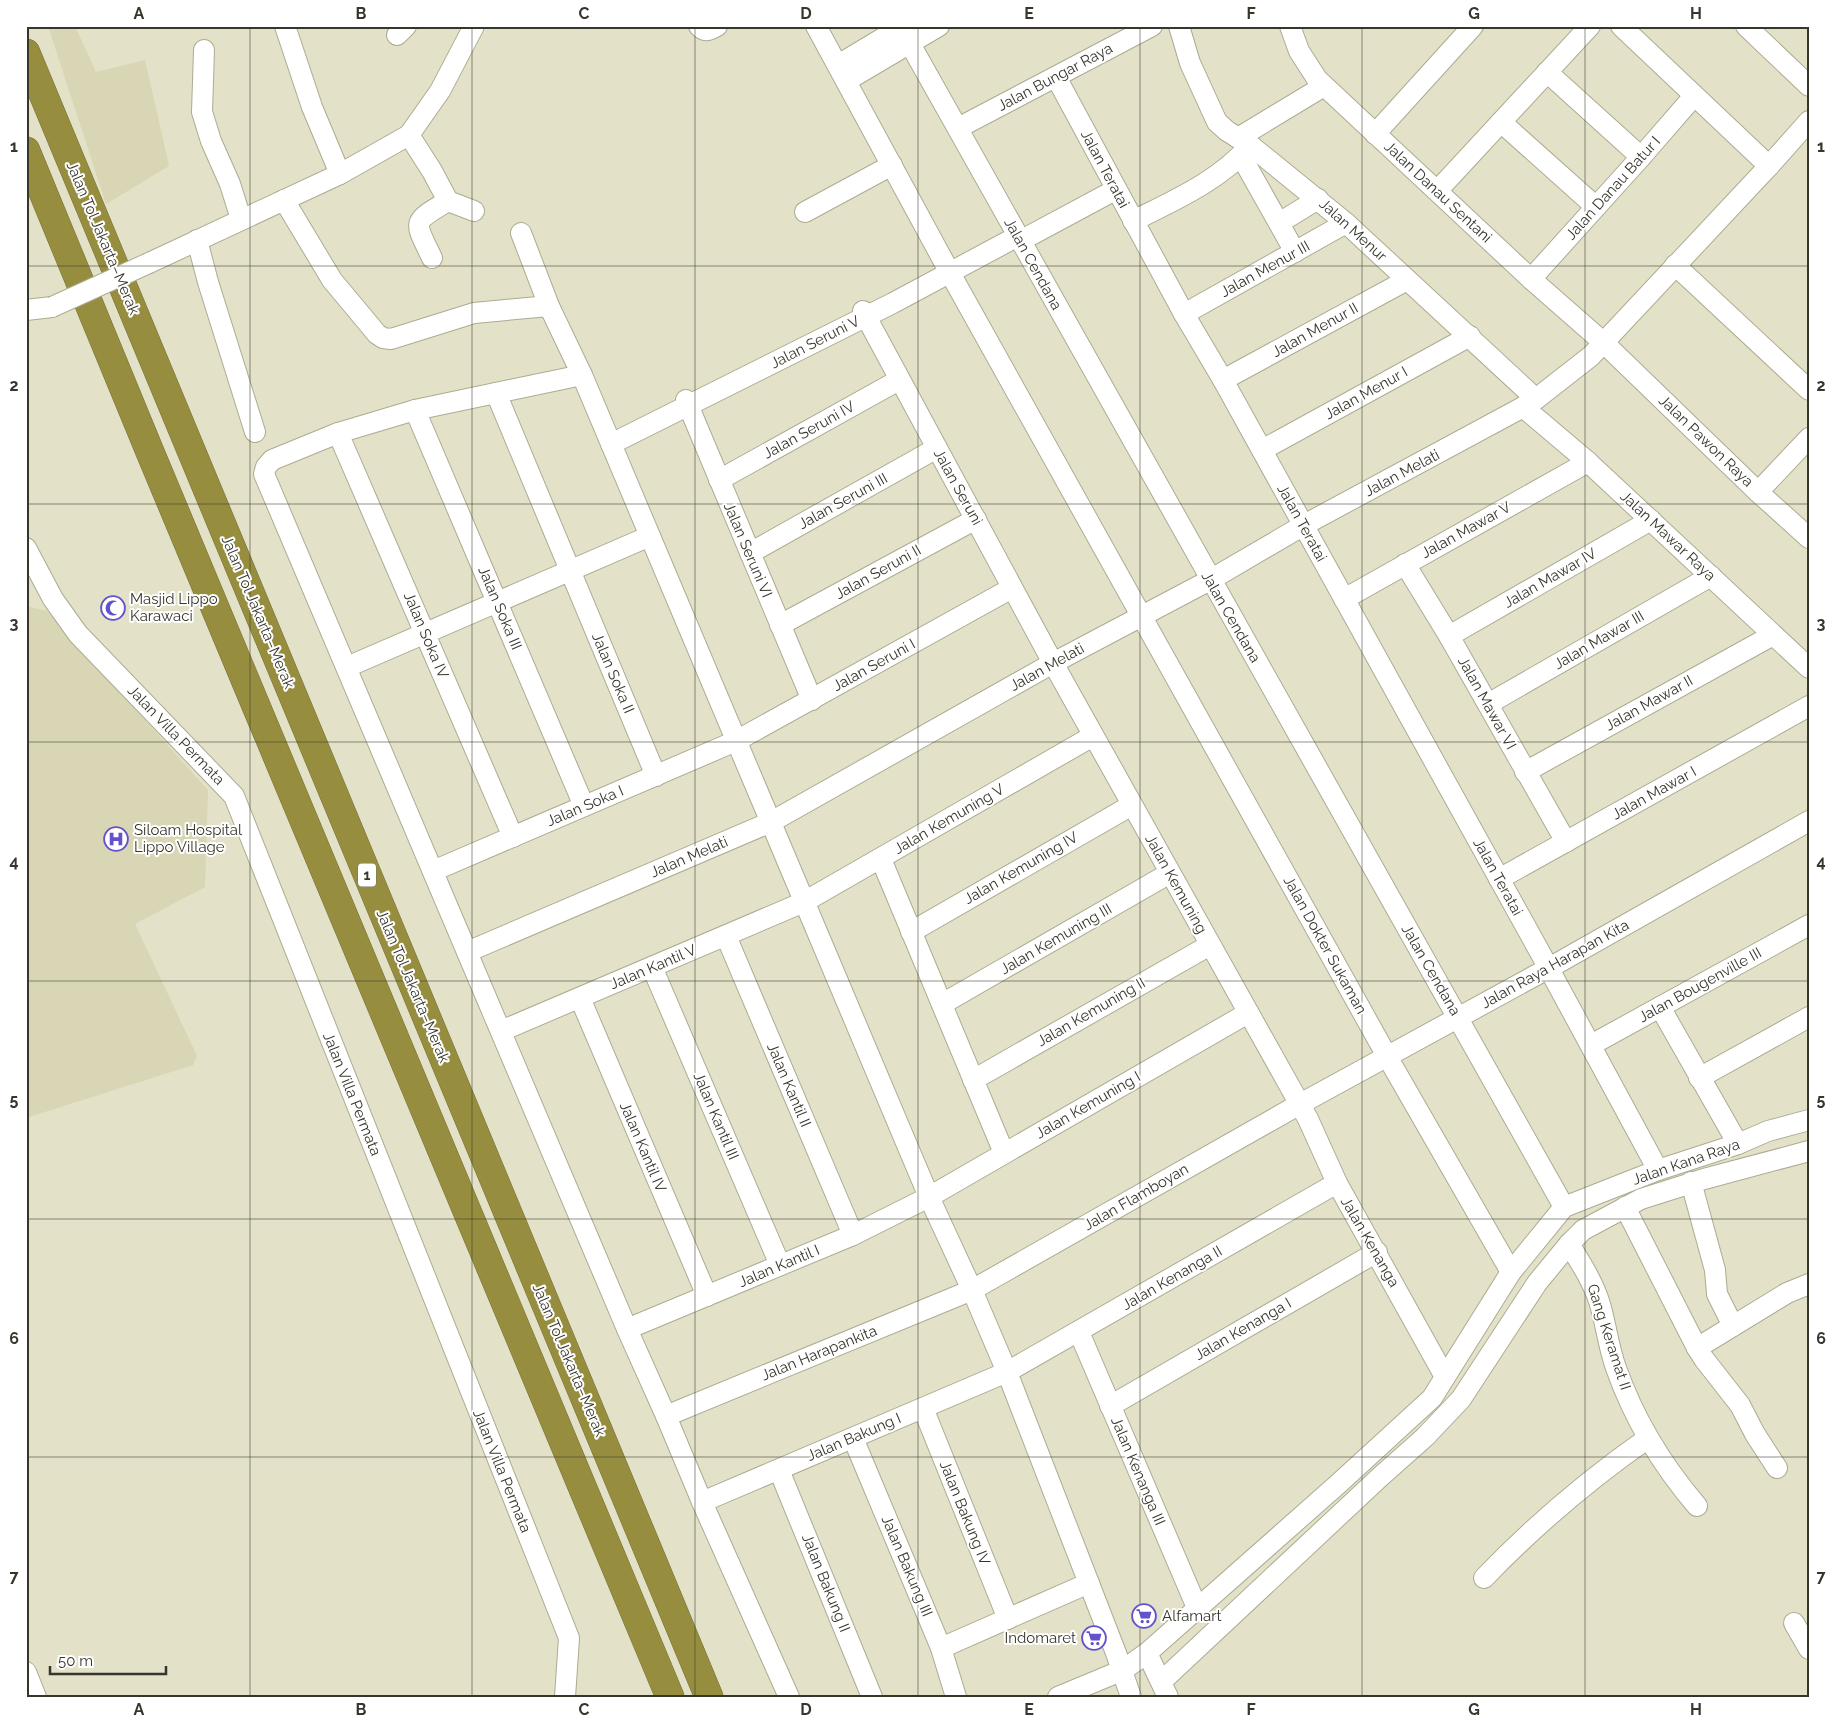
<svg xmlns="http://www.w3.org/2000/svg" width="1835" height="1723" viewBox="0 0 1835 1723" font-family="Raleway,sans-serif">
  <rect width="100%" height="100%" fill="#e3e1c7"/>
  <g fill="#d9d6b5">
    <polygon points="48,26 75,26 96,72 145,60 169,166 106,204"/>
    <polygon points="26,606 47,611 208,790 205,887 135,924 197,1056 193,1065 26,1118"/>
  </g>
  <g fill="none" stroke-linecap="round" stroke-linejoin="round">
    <g stroke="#adab92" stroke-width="22">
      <g id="minor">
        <polyline points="285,26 312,107 340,174"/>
        <path d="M 699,26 C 705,33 710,30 717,26"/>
        <polyline points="816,26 950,273 1388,1058 1511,1272"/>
        <polyline points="900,26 1564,1207"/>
        <polyline points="1179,26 1190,63 1217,122 1227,131 1250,145 1346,223 1536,399"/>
        <polyline points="1290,26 1299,51 1317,79 1531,279 1604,343 1758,492 1809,538"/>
        <polyline points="1621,26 1769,166"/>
        <polyline points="1746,26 1809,86"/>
        <polyline points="397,35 406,26"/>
        <polyline points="204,50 202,112 211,141 230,184 241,219"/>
        <polyline points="838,65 903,26"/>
        <polyline points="1547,72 1641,157"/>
        <polyline points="1056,77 1184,314 1223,380 1542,956 1658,1170"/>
        <polyline points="846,81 939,26"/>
        <polyline points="1501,122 1596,207"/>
        <polyline points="958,128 1152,26"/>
        <polyline points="1375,134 1473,26"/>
        <polyline points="409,135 440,91 474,26"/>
        <polyline points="1238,138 1324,86"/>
        <polyline points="1241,156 1295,252"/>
        <polyline points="1438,190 1590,26"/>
        <polyline points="284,200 332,280 377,334 383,338 391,339 474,313 549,306"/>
        <polyline points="805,212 892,165"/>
        <path d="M 1133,221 C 1173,201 1221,180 1250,145"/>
        <polyline points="1279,223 1318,199"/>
        <polyline points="521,233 549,306 582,375 929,1197 972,1290 1007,1372 1116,1653 1131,1697"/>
        <polyline points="197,240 208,282 255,432"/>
        <polyline points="1020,241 1115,190"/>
        <path d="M 432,258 C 414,220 411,223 448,201"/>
        <polyline points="149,263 340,174 409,135 432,171 448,201 474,211"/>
        <polyline points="1675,265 1809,390"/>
        <polyline points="1531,279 1641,157 1694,96"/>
        <polyline points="26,310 52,307"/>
        <polyline points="863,311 1053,663 1308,1119 1337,1183 1445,1377"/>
        <polyline points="1184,314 1346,223"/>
        <polyline points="582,375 415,410 338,433 272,460 266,467 264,474 627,1329 666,1416 702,1502 789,1697"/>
        <polyline points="1223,380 1407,280"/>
        <polyline points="496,393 656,776"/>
        <polyline points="686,400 812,700"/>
        <polyline points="1523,407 1588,462 1809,668"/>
        <polyline points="415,410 584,806"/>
        <polyline points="338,433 513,837"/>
        <polyline points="611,444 893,303 1018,236"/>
        <polyline points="1262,450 1470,336"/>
        <polyline points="719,480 899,380"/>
        <polyline points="1758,492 1809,438"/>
        <polyline points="26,548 53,599 78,634 234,796 569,1638 565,1697"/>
        <polyline points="750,553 937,448"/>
        <polyline points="1405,564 1449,636 1566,842"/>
        <polyline points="1344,599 1588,462"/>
        <polyline points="780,625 976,519"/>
        <polyline points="1449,636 1651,520"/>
        <polyline points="347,667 650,536"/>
        <polyline points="1488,704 1711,576"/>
        <polyline points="1525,772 1773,635"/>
        <polyline points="881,859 1004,1153"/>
        <polyline points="433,871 736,741 1012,588"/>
        <polyline points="1499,879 1809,706"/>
        <polyline points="911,932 1132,805"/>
        <polyline points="726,936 853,1235"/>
        <polyline points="467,952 771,822 1053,663 1210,580 1304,525 1523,407 1536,399 1591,356 1769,166 1809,121"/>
        <polyline points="652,967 780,1265"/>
        <polyline points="580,998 707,1296"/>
        <polyline points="942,1004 1170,873"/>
        <polyline points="1660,1007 1738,1144"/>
        <polyline points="501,1031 804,902 1093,736"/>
        <polyline points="1591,1045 1809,925"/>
        <polyline points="1699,1078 1809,1017"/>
        <polyline points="973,1080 1210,945"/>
        <polyline points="1691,1182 1715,1270 1717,1294 1733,1326"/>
        <polyline points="1625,1207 1697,1348 1704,1359 1740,1405 1755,1434 1777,1468"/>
        <path d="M 1569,1244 C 1580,1262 1592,1280 1599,1301 C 1606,1323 1608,1346 1616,1368 C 1634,1419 1662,1465 1697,1506"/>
        <polyline points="627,1329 853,1235 929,1197 1248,1013"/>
        <polyline points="1079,1332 1198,1610"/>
        <polyline points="1697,1348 1787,1293 1809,1284"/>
        <polyline points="1110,1406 1377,1252"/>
        <polyline points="923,1408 1008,1619"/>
        <polyline points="666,1416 972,1290 1300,1104 1549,968 1809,821"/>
        <polyline points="853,1438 941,1648 956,1697"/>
        <polyline points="779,1470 872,1697"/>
        <polyline points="702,1502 1007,1372 1337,1183"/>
        <path d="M 1484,1578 C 1534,1526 1588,1480 1648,1438"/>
        <polyline points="1794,1623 1809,1649"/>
        <polyline points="941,1648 1089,1583"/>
        <polyline points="1147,1653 1168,1697"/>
        <polyline points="26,1672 36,1697"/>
        <polyline points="1162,1681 1380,1477 1425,1437 1461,1399 1537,1283 1569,1244 1583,1230 1641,1199 1704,1179 1809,1151"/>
        <polyline points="1058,1697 1123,1670 1147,1653 1337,1485 1432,1398 1511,1272 1564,1207 1658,1170 1738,1144 1768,1131 1809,1120"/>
      </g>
    </g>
    <g stroke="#756f38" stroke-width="29">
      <g id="highway">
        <polyline points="26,53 709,1697"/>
        <polyline points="26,151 150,452 670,1697"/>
      </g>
    </g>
    <use href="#minor" stroke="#fff" stroke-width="20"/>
    <use href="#highway" stroke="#968e3e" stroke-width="28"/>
    <g stroke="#adab92" stroke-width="22" stroke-linecap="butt">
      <polyline id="minor-bridge" points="52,307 149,263"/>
    </g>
    <use href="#minor-bridge" stroke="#fff" stroke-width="20"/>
  </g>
  <path fill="none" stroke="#37362c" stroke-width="1" stroke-opacity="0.55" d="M 250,26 L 250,1697M 472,26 L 472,1697M 695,26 L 695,1697M 918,26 L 918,1697M 1140,26 L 1140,1697M 1362,26 L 1362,1697M 1585,26 L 1585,1697M 26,266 L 1809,266M 26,504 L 1809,504M 26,742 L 1809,742M 26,981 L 1809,981M 26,1219 L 1809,1219M 26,1457 L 1809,1457"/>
  <defs>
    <g id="mosque-ring" transform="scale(1.25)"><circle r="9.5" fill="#fff" stroke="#6352cb" stroke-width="1.5"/><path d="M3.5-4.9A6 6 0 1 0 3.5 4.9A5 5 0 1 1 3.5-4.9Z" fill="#6352cb"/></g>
    <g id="hospital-ring" transform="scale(1.25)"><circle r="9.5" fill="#fff" stroke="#6352cb" stroke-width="1.5"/><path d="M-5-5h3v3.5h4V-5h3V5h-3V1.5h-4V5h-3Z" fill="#6352cb"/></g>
    <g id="supermarket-ring" transform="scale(1.25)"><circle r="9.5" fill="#fff" stroke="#6352cb" stroke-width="1.5"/><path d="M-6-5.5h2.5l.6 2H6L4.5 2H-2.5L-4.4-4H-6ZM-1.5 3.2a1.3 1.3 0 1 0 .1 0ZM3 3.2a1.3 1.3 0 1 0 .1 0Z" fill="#6352cb"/></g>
  </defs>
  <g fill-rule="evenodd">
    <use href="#mosque-ring" x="113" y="608"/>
    <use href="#hospital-ring" x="116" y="839"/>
    <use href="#supermarket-ring" x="1144" y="1616"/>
    <use href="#supermarket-ring" x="1094" y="1638"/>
  </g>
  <g text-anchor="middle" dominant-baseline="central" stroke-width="4" stroke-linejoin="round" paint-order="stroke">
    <rect fill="#fff" stroke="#73726b" stroke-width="1" x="358" y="863.5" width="18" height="23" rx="4"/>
    <g font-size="14" font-weight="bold" fill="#37362c">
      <text x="367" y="875">1</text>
    </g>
    <g font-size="15" fill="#37362c" stroke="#fff">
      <text transform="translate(1055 77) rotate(-28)">Jalan Bungar Raya</text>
      <text transform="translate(1105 169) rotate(62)">Jalan Teratai</text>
      <text transform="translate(1613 188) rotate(-48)">Jalan Danau Batur I</text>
      <text transform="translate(1438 192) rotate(43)">Jalan Danau Sentani</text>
      <text transform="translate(1353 230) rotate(42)">Jalan Menur</text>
      <text transform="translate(103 238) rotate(67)">Jalan Tol Jakarta–Merak</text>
      <text transform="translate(1033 264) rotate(61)">Jalan Cendana</text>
      <text transform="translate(1265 269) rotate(-29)">Jalan Menur III</text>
      <text transform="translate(1315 330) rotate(-29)">Jalan Menur II</text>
      <text transform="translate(815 342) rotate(-27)">Jalan Seruni V</text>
      <text transform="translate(1366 393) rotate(-29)">Jalan Menur I</text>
      <text transform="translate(809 430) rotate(-29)">Jalan Seruni IV</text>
      <text transform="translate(1706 441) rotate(44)">Jalan Pawon Raya</text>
      <text transform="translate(1402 473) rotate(-28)">Jalan Melati</text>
      <text transform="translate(958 487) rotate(61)">Jalan Seruni</text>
      <text transform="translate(843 501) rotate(-29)">Jalan Seruni III</text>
      <text transform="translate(1302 523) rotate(61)">Jalan Teratai</text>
      <text transform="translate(1466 530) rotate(-29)">Jalan Mawar V</text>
      <text transform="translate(1668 536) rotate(43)">Jalan Mawar Raya</text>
      <text transform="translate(748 550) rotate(67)">Jalan Seruni VI</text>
      <text transform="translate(878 572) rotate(-29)">Jalan Seruni II</text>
      <text transform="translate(1550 578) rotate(-30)">Jalan Mawar IV</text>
      <text transform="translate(500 608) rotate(67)">Jalan Soka III</text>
      <text transform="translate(258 612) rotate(67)">Jalan Tol Jakarta–Merak</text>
      <text transform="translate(1231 617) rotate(60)">Jalan Cendana</text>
      <text transform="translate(426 635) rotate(67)">Jalan Soka IV</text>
      <text transform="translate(1599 640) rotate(-30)">Jalan Mawar III</text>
      <text transform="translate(874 665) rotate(-29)">Jalan Seruni I</text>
      <text transform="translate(1047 667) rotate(-29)">Jalan Melati</text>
      <text transform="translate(613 673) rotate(67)">Jalan Soka II</text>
      <text transform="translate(1487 703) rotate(61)">Jalan Mawar VI</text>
      <text transform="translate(1649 703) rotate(-29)">Jalan Mawar II</text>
      <text transform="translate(176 735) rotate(46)">Jalan Villa Permata</text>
      <text transform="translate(1654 793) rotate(-29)">Jalan Mawar I</text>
      <text transform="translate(585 806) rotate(-23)">Jalan Soka I</text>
      <text transform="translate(949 819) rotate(-30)">Jalan Kemuning V</text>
      <text transform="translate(689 857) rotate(-23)">Jalan Melati</text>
      <text transform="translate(1021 868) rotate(-30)">Jalan Kemuning IV</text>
      <text transform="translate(1498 877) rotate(61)">Jalan Teratai</text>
      <text transform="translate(1176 884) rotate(61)">Jalan Kemuning</text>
      <text transform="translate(1056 939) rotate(-30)">Jalan Kemuning III</text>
      <text transform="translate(1325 945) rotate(61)">Jalan Dokter Sukaman</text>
      <text transform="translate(1555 964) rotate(-29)">Jalan Raya Harapan Kita</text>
      <text transform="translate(653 967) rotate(-23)">Jalan Kantil V</text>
      <text transform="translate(1431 970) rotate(60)">Jalan Cendana</text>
      <text transform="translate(1700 985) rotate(-29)">Jalan Bougenville III</text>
      <text transform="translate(413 986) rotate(67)">Jalan Tol Jakarta–Merak</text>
      <text transform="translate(1091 1012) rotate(-30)">Jalan Kemuning II</text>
      <text transform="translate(789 1085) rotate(67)">Jalan Kantil II</text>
      <text transform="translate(352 1094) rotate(68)">Jalan Villa Permata</text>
      <text transform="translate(1088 1105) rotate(-30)">Jalan Kemuning I</text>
      <text transform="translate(716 1116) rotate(67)">Jalan Kantil III</text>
      <text transform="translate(643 1147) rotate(67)">Jalan Kantil IV</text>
      <text transform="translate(1686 1162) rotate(-19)">Jalan Kana Raya</text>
      <text transform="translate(1136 1197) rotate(-30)">Jalan Flamboyan</text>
      <text transform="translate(1370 1242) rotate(60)">Jalan Kenanga</text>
      <text transform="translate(779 1266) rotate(-23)">Jalan Kantil I</text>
      <text transform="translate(1172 1278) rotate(-30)">Jalan Kenanga II</text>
      <text transform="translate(1243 1329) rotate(-30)">Jalan Kenanga I</text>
      <text transform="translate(1609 1337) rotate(72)">Gang Keramat II</text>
      <text transform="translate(819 1353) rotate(-22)">Jalan Harapankita</text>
      <text transform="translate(569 1360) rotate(67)">Jalan Tol Jakarta–Merak</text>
      <text transform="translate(854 1437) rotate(-23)">Jalan Bakung I</text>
      <text transform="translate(502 1471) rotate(68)">Jalan Villa Permata</text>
      <text transform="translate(1138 1471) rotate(67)">Jalan Kenanga III</text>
      <text transform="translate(965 1513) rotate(68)">Jalan Bakung IV</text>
      <text transform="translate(907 1566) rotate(67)">Jalan Bakung III</text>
      <text transform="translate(826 1583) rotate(68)">Jalan Bakung II</text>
    </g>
    <g font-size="15" fill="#37362c" stroke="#fff" text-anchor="start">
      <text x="130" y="599">Masjid Lippo<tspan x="130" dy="17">Karawaci</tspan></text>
      <text x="134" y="830">Siloam Hospital<tspan x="134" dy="17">Lippo Village</tspan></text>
      <text x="1162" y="1616">Alfamart</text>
      <text x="1076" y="1638" text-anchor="end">Indomaret</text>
    </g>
  </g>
  <rect width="1835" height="1723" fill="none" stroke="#ffffff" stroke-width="55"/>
  <path d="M50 1666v8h116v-8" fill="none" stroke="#37362c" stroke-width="2.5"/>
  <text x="58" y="1666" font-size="15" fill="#37362c" stroke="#ffffff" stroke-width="4" paint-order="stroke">50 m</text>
  <rect x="28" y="28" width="1780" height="1668" fill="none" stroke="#37362c" stroke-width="2"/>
  <g font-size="16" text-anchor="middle" font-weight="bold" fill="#37362c">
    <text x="139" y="19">A</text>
    <text x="361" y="19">B</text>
    <text x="584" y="19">C</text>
    <text x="806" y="19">D</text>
    <text x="1029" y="19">E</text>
    <text x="1251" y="19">F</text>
    <text x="1474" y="19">G</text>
    <text x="1696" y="19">H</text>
    <text x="14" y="152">1</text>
    <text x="1821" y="152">1</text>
    <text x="14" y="391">2</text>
    <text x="1821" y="391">2</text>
    <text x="14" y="629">3</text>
    <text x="1821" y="629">3</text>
    <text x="14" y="867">4</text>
    <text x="1821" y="867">4</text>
    <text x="14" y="1105">5</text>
    <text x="1821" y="1105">5</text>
    <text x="14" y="1344">6</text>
    <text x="1821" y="1344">6</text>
    <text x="14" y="1582">7</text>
    <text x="1821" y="1582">7</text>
    <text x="139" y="1715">A</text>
    <text x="361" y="1715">B</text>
    <text x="584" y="1715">C</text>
    <text x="806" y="1715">D</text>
    <text x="1029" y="1715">E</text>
    <text x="1251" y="1715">F</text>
    <text x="1474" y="1715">G</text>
    <text x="1696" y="1715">H</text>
  </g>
</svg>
